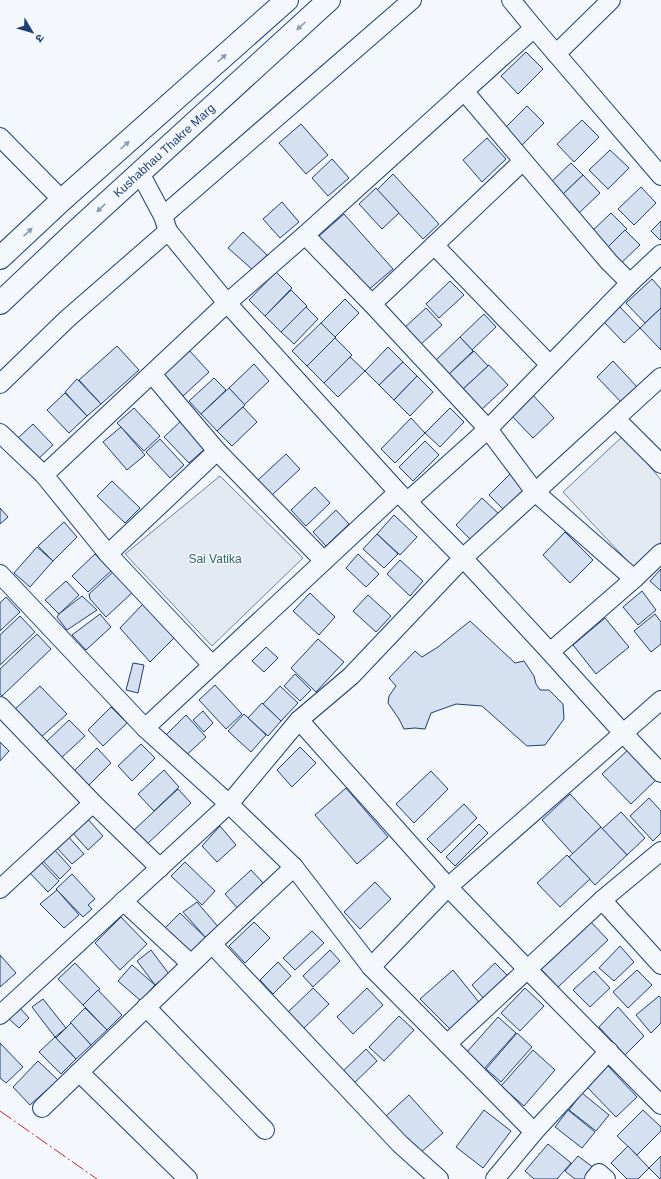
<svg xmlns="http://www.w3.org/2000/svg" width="661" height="1179" viewBox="0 0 661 1179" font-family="Arial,'Noto Sans Devanagari',sans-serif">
  <rect width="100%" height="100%" fill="#f4f7fb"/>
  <g fill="#e3e9f0" stroke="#687fa3">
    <polygon points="624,435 661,480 661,542 634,568 563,492"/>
    <polygon points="220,476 303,558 212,646 125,554"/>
  </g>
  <g fill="#d5e0f0" stroke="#1d3f73">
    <polygon points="526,52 543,69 518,94 501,76"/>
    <polygon points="527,106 544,123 518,149 501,132"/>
    <polygon points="582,120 599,137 574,162 557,144"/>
    <polygon points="301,124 328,155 306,174 279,143"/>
    <polygon points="487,138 506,159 482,182 463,160"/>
    <polygon points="610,150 629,168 608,189 589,170"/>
    <polygon points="332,159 349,178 328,196 312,178"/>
    <polygon points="571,163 583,175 562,195 550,183"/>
    <polygon points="393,174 439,224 423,239 377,190"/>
    <polygon points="583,175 600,193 579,213 562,195"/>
    <polygon points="641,187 656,203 634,225 618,209"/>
    <polygon points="376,188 399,213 382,229 359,204"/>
    <polygon points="282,202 299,222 280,238 263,219"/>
    <polygon points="611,213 627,229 605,250 589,234"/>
    <polygon points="344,214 393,269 367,291 319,236"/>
    <polygon points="661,221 661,239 660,240 651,231"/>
    <polygon points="625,230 640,245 619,265 605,250"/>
    <polygon points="243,232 267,255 253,270 228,248"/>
    <polygon points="276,272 292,288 265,316 249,300"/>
    <polygon points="652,279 661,289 661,308 645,323 626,303"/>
    <polygon points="450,281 464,295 439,318 426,304"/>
    <polygon points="291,290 307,306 281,332 265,316"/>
    <polygon points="345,299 359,313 335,337 321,323"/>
    <polygon points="306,307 318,319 294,344 281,332"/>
    <polygon points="620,307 640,328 624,343 604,322"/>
    <polygon points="426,308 442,325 420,345 404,328"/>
    <polygon points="661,308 661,350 640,328"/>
    <polygon points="484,314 496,327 472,350 460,337"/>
    <polygon points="321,323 336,338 307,366 292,351"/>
    <polygon points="460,337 473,351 448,375 435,361"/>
    <polygon points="335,338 352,355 324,383 307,366"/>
    <polygon points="117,346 139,370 101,404 79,380"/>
    <polygon points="388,347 403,362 379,385 365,371"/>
    <polygon points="189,350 209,372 183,396 163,375"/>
    <polygon points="474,351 488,366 462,390 448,375"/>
    <polygon points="350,357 365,371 338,397 324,383"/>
    <polygon points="613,361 638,388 622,403 597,377"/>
    <polygon points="403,362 417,376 394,400 379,385"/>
    <polygon points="254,364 269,381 244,405 229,388"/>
    <polygon points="489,365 508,385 481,410 462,390"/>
    <polygon points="417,376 433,392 410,416 394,400"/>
    <polygon points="214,378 226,390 201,414 189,401"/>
    <polygon points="77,379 101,404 87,416 65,392"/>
    <polygon points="229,388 245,405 217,431 201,414"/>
    <polygon points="65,393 87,416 69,433 47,410"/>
    <polygon points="531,393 554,418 533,438 509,413"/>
    <polygon points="243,407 257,422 232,446 217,431"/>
    <polygon points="134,408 160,436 144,451 117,423"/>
    <polygon points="450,408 464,422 440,447 425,433"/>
    <polygon points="411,418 425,433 395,463 381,449"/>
    <polygon points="183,419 208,446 189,463 164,437"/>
    <polygon points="33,424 53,445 37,460 17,439"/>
    <polygon points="121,427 145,455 127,470 103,442"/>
    <polygon points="160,439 184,465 170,478 146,452"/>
    <polygon points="425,441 439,455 413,481 399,467"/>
    <polygon points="286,454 300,469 271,496 257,481"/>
    <polygon points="511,473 528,491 507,513 489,495"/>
    <polygon points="112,481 140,508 125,523 97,496"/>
    <polygon points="315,487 330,503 306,526 291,510"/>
    <polygon points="482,498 500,515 473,542 456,525"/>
    <polygon points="0,508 8,517 0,524"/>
    <polygon points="336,510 349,524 326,546 313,532"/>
    <polygon points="394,515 417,537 400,555 377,534"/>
    <polygon points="64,522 77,537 53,561 38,546"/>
    <polygon points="565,532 593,560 570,583 543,555"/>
    <polygon points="377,534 398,554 384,568 363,549"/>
    <polygon points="37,547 53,561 30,587 14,573"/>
    <polygon points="95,554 111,571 88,592 72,576"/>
    <polygon points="358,554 379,574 366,587 346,568"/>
    <polygon points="400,560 423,581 410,596 387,574"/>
    <polygon points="661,569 661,591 650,581"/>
    <polygon points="115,570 134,591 106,617 90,599 89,594"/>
    <polygon points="66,581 79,595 59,614 45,600"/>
    <polygon points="642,591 656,610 638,625 623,607"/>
    <polygon points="310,593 335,617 319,635 293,611"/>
    <polygon points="368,595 391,616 376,632 353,611"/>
    <polygon points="82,596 97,610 67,630 57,617 59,614"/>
    <polygon points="6,597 20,612 0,631 0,603"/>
    <polygon points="143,604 175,637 150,662 120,628"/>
    <polygon points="100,614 111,627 86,650 72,635"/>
    <polygon points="655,614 661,622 661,644 651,652 634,631"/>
    <polygon points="20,616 35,632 0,665 0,635"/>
    <polygon points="605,618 629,647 596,674 573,645"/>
    <polygon points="470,621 515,663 524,661 534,676 536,684 540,690 549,690 563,704 564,719 545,745 527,746 482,706 456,704 431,713 425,729 415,728 404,729 399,719 388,703 389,696 396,686 389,678 415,651 422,657 438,647"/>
    <polygon points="37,634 51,649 2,696 0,694 0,669"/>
    <polygon points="318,639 344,662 316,692 291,668"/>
    <polygon points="266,647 278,658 264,672 252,661"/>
    <polygon points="133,663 144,665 138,693 126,690"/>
    <polygon points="295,674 311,690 300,701 284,686"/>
    <polygon points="215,685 242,714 226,729 199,700"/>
    <polygon points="40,686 67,714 39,739 13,711"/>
    <polygon points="280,686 298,703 281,721 263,704"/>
    <polygon points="262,703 281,721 268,736 248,718"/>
    <polygon points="111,707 127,723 103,746 88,730"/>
    <polygon points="203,711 213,723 204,732 193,720"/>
    <polygon points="244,714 266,735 251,752 228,731"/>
    <polygon points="186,715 206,737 182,759 163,738"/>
    <polygon points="69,720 85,736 60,759 45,743"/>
    <polygon points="0,742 9,751 0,761"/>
    <polygon points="141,744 155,758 132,781 118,766"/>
    <polygon points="300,747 316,763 292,787 277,770"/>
    <polygon points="97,748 111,763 88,786 74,771"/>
    <polygon points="629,749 657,779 631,804 602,774"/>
    <polygon points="164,770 179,787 154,811 138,794"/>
    <polygon points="431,771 448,789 414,823 396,804"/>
    <polygon points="346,788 388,837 357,864 315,815"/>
    <polygon points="178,789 191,803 146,845 133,831"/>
    <polygon points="570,794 601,827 573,854 542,820"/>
    <polygon points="649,798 661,811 661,833 653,841 630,816"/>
    <polygon points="464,804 477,818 441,853 427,839"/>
    <polygon points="621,812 645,838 627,855 602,829"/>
    <polygon points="86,817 103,836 88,850 71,831"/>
    <polygon points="479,824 488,833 455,866 446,857"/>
    <polygon points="220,826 236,845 217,862 202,846"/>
    <polygon points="601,827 627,855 595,885 569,857"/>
    <polygon points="66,834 84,854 72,864 54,845"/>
    <polygon points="53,848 71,868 60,879 41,859"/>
    <polygon points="567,855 590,879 560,907 537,883"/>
    <polygon points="39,860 59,881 48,892 28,871"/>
    <polygon points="185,862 215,891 202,905 171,876"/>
    <polygon points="251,870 266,886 240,911 225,894"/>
    <polygon points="72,874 95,899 88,905 92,909 83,917 56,889"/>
    <polygon points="375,882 391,899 360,929 344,912"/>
    <polygon points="57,890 79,915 64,928 40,904"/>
    <polygon points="197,902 220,929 206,938 183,912"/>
    <polygon points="180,913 206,938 189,955 163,930"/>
    <polygon points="121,917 147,944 120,970 95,943"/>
    <polygon points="588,919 608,940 558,987 538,966"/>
    <polygon points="254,922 270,938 245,963 229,946"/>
    <polygon points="312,931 324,943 295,970 283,958"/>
    <polygon points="620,946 634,962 614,981 599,968"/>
    <polygon points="151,950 169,974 155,985 137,961"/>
    <polygon points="330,950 340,961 313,987 303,976"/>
    <polygon points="0,955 16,973 0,987"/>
    <polygon points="278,962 291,976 273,994 260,980"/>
    <polygon points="75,963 100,989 83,1005 58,979"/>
    <polygon points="495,963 511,979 485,1000 472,985"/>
    <polygon points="132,965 155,985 141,1001 118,981"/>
    <polygon points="453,970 482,1006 453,1032 420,999"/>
    <polygon points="637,970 652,985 628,1008 613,992"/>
    <polygon points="594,971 610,988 590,1007 573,990"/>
    <polygon points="313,988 329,1004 304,1028 288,1012"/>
    <polygon points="367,988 383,1005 353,1034 337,1017"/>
    <polygon points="525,988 544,1006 520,1031 501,1013"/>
    <polygon points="98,990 122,1015 107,1030 83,1005"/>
    <polygon points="659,996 661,998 661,1023 651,1033 636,1015"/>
    <polygon points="43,999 66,1028 55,1037 32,1007"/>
    <polygon points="618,1007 644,1036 625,1055 599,1027"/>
    <polygon points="20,1008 29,1018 19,1028 9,1019"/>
    <polygon points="85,1008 107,1030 91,1045 70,1023"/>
    <polygon points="399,1016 414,1030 384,1061 369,1047"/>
    <polygon points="498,1017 516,1033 484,1069 466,1053"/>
    <polygon points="71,1023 91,1045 76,1059 56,1038"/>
    <polygon points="517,1033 532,1047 501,1082 486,1069"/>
    <polygon points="55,1037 76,1059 61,1074 39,1052"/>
    <polygon points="0,1043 23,1067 6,1083 0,1078"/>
    <polygon points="366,1049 377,1061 350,1087 339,1075"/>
    <polygon points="533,1050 555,1070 524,1106 501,1086"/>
    <polygon points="38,1061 58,1080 30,1105 13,1087"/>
    <polygon points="608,1066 637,1097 616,1117 587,1087"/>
    <polygon points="582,1093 609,1115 596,1131 569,1110"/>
    <polygon points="409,1095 443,1133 420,1153 386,1116"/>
    <polygon points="484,1110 511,1131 483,1168 456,1147"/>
    <polygon points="568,1110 595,1132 582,1148 555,1127"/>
    <polygon points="643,1110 661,1127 661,1131 637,1155 617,1136"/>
    <polygon points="548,1144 571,1163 557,1179 534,1179 525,1171"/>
    <polygon points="628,1146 649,1168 638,1179 627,1179 611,1163"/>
    <polygon points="578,1156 594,1168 585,1179 575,1179 565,1171"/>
    <polygon points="661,1156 661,1179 660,1179 649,1168"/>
  </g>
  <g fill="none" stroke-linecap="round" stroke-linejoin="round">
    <g stroke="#1d3f73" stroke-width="20">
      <g id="minor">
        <polyline points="511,0 534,28 661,176"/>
        <polyline points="556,54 611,0"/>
        <polyline points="464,91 609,262 630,283"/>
        <polyline points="0,137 62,200"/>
        <polyline points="140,173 163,216 168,231 227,303 398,492 463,558 550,652 623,733 661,773"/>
        <polyline points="163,216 412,0"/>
        <polyline points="305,235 372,304 488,429 535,492 634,579"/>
        <polyline points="434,245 550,365"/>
        <polyline points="372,304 523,161"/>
        <polyline points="152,374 217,451 324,561"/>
        <polyline points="0,384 67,319 168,231"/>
        <polyline points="616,419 661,464"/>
        <polyline points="0,433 44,475 108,554 212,665"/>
        <polyline points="44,475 227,303 305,235 534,28"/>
        <polyline points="398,492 145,728 229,804 294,867 371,967 534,1132"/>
        <polyline points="408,501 488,429 630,283 661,254"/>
        <polyline points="108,554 217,451"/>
        <polyline points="0,574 145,728"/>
        <polyline points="550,652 634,579 661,553"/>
        <polyline points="0,706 93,803 160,868"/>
        <polyline points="299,720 448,887 527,969 661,1105"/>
        <polyline points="0,889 93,803"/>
        <polyline points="602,900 661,965"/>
        <polyline points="123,901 191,964"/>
        <polyline points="212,944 400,1144 439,1179"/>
        <polyline points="371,967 448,887 661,700"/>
        <polyline points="146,1007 265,1130"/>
        <polyline points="0,1015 229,804 299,720 351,676 463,558 661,377"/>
        <polyline points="447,1044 602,900 661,851"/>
        <polyline points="79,1072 188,1179"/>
        <polyline points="42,1108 212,944 294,867"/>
        <polyline points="495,1179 534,1132 609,1051"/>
        <polyline points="594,1179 599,1173 606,1179"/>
      </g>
    </g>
    <g stroke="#1d3f73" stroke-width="24">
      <g id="major">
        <polyline points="0,258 62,200 287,0"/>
        <path id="s1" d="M 0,303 L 75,232 L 329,0"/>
      </g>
    </g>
    <use href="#minor" stroke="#f4f7fb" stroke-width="18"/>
    <use href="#major" stroke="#f4f7fb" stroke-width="22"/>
    <polyline stroke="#c62828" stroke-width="1" stroke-dasharray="14 3 2 3" stroke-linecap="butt" points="0,1111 97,1179"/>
  </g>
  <defs><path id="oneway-solid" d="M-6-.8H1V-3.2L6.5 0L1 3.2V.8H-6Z"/></defs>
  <g fill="#889bb7">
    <use href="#oneway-solid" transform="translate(301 26) rotate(138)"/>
    <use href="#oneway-solid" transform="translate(222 58) rotate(-42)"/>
    <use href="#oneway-solid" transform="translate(125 145) rotate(-42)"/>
    <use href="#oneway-solid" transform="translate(101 208) rotate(137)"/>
    <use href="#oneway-solid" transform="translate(28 232) rotate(-43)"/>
  </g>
  <g text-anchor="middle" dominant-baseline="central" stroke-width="3" stroke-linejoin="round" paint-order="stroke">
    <g font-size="12" fill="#1d3f73" stroke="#f4f7fb">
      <text stroke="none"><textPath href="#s1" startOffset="224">Kushabhau Thakre Marg</textPath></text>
    </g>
    <g font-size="12" fill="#2c6c60" stroke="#f4f7fb">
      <text x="215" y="559">Sai Vatika</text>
    </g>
  </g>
  <g transform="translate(32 32) rotate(128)" stroke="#f4f7fb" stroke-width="3" paint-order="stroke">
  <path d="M0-3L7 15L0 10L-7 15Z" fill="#1d3f73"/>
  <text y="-6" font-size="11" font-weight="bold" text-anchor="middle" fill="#1d3f73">उ</text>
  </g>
</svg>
